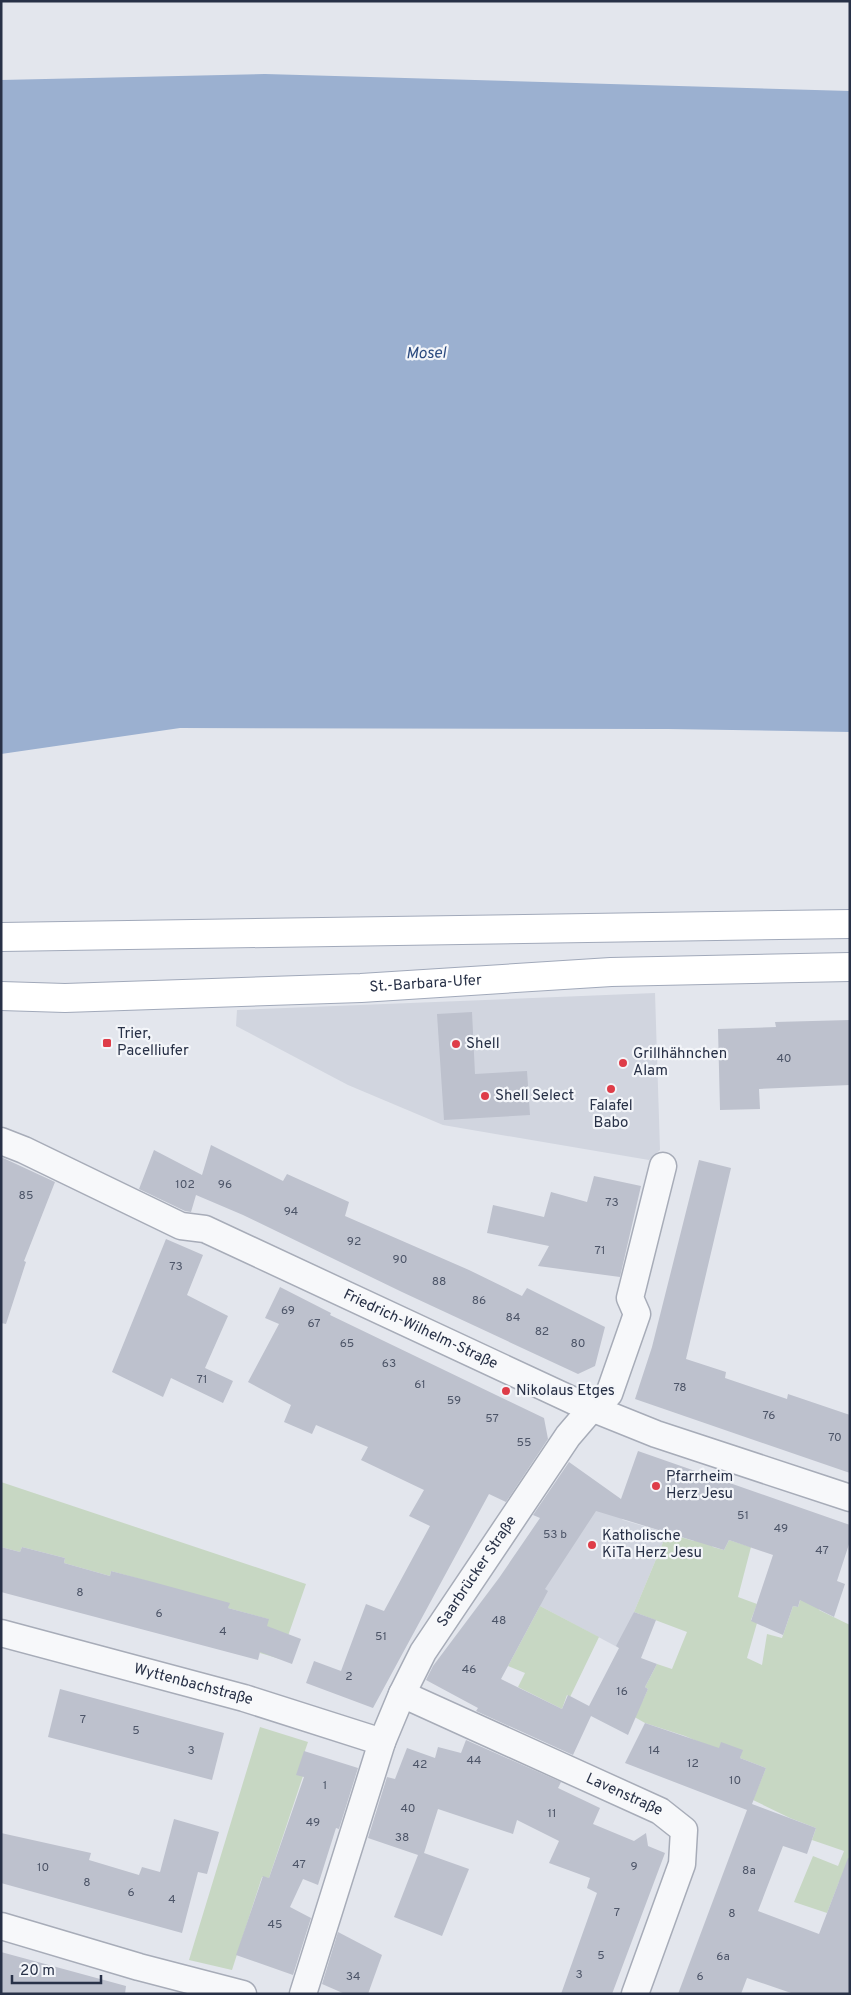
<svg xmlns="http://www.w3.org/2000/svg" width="851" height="1995" viewBox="0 0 851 1995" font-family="Overpass,sans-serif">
  <rect width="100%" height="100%" fill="#e3e6ed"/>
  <g fill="#d1d5df">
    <polygon points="655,993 660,1150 649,1160 443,1125 348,1085 236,1026 237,1010"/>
    <polygon points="575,1467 623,1520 667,1533 619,1648 540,1606"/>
  </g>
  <g fill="#c7d7c3">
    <polygon points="1,1482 306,1584 280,1659 260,1653 268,1619 228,1608 229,1604 111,1571 110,1576 64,1563 65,1558 22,1547 20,1552 1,1547"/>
    <polygon points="698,1529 713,1547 724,1550 729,1540 751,1547 738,1597 757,1604 751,1620 757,1623 747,1658 762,1665 767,1634 782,1638 793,1606 798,1607 811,1568 819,1610 850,1625 850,1886 839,1882 827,1913 794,1902 813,1856 838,1866 844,1851 812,1840 816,1828 790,1818 753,1800 766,1768 740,1758 742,1751 718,1750 685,1736 645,1723 631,1715 643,1700 648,1689 645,1687 657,1664 672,1669 687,1632 634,1612 667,1533 694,1541"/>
    <polygon points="540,1606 599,1637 570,1697 567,1695 562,1709 518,1687 525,1673 508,1666"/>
    <polygon points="260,1727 308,1742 297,1774 303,1776 269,1878 262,1877 232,1970 189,1960"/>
  </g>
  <polygon fill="#9bb0d0" points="265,74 850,91 850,732 668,729 180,728 1,754 1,80"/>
  <g fill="#bdc1cd">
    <polygon points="472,1012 475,1074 527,1071 530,1115 444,1120 437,1014"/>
    <polygon points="850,1020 850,1085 759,1089 760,1109 720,1110 718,1029 776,1027 775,1022"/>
    <polygon points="211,1145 283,1181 287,1174 349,1202 345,1216 469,1270 522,1296 527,1288 605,1327 595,1366 578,1374 402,1292 243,1215 196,1195 191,1212 185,1211 139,1189 154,1150 202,1175"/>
    <polygon points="1,1157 55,1182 24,1261 26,1262 6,1324 1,1323"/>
    <polygon points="699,1160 731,1168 686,1359 726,1372 725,1378 787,1399 788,1394 850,1415 850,1473 635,1399 652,1347"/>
    <polygon points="594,1176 641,1186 620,1277 538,1266 549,1246 487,1233 493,1205 544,1217 551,1192 587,1202"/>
    <polygon points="166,1239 203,1255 187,1295 228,1316 205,1368 233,1381 223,1403 171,1378 163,1397 112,1372"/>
    <polygon points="280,1287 331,1313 330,1315 544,1418 548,1439 506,1502 489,1494 373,1708 306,1683 314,1661 341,1671 366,1604 384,1611 430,1526 409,1516 424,1490 361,1460 368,1447 316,1425 312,1434 284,1422 291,1405 248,1382 279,1324 265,1318"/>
    <polygon points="638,1451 850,1525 850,1541 837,1581 845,1584 834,1617 800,1600 798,1607 793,1606 783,1635 751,1621 773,1555 729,1540 724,1550 596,1511 545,1589 548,1591 501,1679 562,1709 568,1695 589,1706 619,1648 616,1646 634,1612 656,1620 641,1658 657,1664 645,1687 648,1689 628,1735 591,1716 573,1755 476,1711 478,1708 426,1680 433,1666 499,1578 540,1518 533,1515 569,1462 621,1499"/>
    <polygon points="1,1547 20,1552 22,1547 65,1558 64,1563 110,1576 111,1571 153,1582 230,1603 228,1608 269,1619 267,1626 301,1639 292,1664 260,1652 258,1660 1,1592"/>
    <polygon points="60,1689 224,1733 212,1780 48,1737"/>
    <polygon points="645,1723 719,1748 721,1742 743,1750 740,1758 766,1768 752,1804 816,1828 807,1854 783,1846 758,1911 819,1934 848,1858 850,1858 850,1994 794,1994 747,1978 741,1994 678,1994 747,1810 625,1763"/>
    <polygon points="466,1740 561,1782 558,1788 600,1808 593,1824 634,1841 646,1833 648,1846 665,1853 612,1994 561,1994 597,1893 587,1888 590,1878 549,1863 559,1841 517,1820 513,1834 438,1809 424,1853 469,1869 442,1936 394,1917 418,1855 368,1838 387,1777 395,1779 407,1748 435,1758 438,1747 461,1753"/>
    <polygon points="304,1751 358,1768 339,1829 336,1828 318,1885 303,1879 290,1907 311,1918 293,1975 236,1955 263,1876 269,1878 304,1777 296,1775"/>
    <polygon points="174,1819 219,1832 207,1874 198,1872 182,1933 1,1883 1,1833 91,1853 89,1860 139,1875 142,1867 160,1872"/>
    <polygon points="338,1932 382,1955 368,1994 345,1994 322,1984"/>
    <polygon points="1,1952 126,1986 125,1994 1,1994"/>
  </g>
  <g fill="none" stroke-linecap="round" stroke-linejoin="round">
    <g stroke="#a7acb8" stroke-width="29">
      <g id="street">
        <path id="s1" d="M 1,1141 L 24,1150 L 181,1226 L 205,1229 L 574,1401 L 656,1434 L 850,1498"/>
        <path id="s2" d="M 1,1633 L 244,1698 L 382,1742"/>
        <path id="s3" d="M 402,1694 L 660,1811 L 684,1830 L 682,1864 L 635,1994"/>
        <polyline points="1,1926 139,1967 243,1994"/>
        <path id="s4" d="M 303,1994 L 382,1742 L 402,1694 L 423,1652 L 568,1436 L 592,1408 L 609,1394 L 637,1314 L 630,1298 L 663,1166"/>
      </g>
    </g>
    <g stroke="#a1a9ba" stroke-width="30">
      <g id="primary">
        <polyline points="1,937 850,924"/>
        <path id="s5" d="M 1,996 L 65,998 L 361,988 L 611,972 L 850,967"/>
      </g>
    </g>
    <use href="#street" stroke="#f7f8fa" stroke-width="26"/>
    <use href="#primary" stroke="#fff" stroke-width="28"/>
  </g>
  <g fill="#de3c48" stroke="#f3f5f9" stroke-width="2">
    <rect x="102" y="1038" width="10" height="10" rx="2.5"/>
    <circle cx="456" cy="1044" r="5"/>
    <circle cx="623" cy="1063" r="5"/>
    <circle cx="611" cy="1089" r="5"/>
    <circle cx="485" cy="1096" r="5"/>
    <circle cx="506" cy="1391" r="5"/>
    <circle cx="656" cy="1486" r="5"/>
    <circle cx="592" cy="1545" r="5"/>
  </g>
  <g text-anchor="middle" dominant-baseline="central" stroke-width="4.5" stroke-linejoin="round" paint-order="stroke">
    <g font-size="12" fill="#4d5568">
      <text x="784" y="1059">40</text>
      <text x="185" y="1185">102</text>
      <text x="225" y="1185">96</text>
      <text x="26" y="1196">85</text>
      <text x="612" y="1203">73</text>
      <text x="291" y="1212">94</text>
      <text x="354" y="1242">92</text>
      <text x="600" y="1251">71</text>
      <text x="400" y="1260">90</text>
      <text x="176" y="1267">73</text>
      <text x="439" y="1282">88</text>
      <text x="479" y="1301">86</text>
      <text x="288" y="1311">69</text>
      <text x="513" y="1318">84</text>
      <text x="314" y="1324">67</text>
      <text x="542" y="1332">82</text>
      <text x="347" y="1344">65</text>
      <text x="578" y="1344">80</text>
      <text x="389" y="1364">63</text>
      <text x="202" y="1380">71</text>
      <text x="420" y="1385">61</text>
      <text x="680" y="1388">78</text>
      <text x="454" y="1401">59</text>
      <text x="769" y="1416">76</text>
      <text x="492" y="1419">57</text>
      <text x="835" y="1438">70</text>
      <text x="524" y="1443">55</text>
      <text x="743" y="1516">51</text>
      <text x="781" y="1529">49</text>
      <text x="555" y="1535">53 b</text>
      <text x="822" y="1551">47</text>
      <text x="80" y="1593">8</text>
      <text x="159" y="1614">6</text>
      <text x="499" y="1621">48</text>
      <text x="223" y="1632">4</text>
      <text x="381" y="1637">51</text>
      <text x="469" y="1670">46</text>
      <text x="349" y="1677">2</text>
      <text x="622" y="1692">16</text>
      <text x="83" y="1720">7</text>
      <text x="136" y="1731">5</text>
      <text x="191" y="1751">3</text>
      <text x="654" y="1751">14</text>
      <text x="474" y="1761">44</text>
      <text x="693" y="1764">12</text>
      <text x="420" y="1765">42</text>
      <text x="735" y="1781">10</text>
      <text x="325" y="1786">1</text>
      <text x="408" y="1809">40</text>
      <text x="552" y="1814">11</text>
      <text x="313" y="1823">49</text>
      <text x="402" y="1838">38</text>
      <text x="299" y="1865">47</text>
      <text x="634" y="1867">9</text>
      <text x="43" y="1868">10</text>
      <text x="749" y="1871">8a</text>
      <text x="87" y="1883">8</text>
      <text x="131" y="1893">6</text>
      <text x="172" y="1900">4</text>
      <text x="617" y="1913">7</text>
      <text x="732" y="1914">8</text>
      <text x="275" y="1925">45</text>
      <text x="601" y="1956">5</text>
      <text x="723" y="1957">6a</text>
      <text x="579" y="1975">3</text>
      <text x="353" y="1977">34</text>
      <text x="700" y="1977">6</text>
    </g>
    <g font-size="15" fill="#283147" stroke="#f3f5f9">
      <text stroke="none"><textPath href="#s5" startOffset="425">St.-Barbara-Ufer</textPath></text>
      <text stroke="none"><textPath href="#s1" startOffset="461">Friedrich-Wilhelm-Straße</textPath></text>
      <text stroke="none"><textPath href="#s4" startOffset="460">Saarbrücker Straße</textPath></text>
      <text stroke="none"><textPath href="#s2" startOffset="199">Wyttenbachstraße</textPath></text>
      <text stroke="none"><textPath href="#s3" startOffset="244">Lavenstraße</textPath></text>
    </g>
    <g font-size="15" fill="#283147" stroke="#f3f5f9" text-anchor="start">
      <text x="117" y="1034">Trier,<tspan x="117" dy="17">Pacelliufer</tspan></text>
      <text x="466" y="1044">Shell</text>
      <text x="633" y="1054">Grillhähnchen<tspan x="633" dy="17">Alam</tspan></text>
      <text x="495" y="1096">Shell Select</text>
      <text x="611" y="1106" text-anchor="middle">Falafel<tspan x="611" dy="17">Babo</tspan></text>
      <text x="516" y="1391">Nikolaus Etges</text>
      <text x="666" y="1477">Pfarrheim<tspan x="666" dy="17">Herz Jesu</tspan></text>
      <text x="602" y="1536">Katholische<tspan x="602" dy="17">KiTa Herz Jesu</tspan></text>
    </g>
    <g font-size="16" font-style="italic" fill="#2d4c80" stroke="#f3f5f9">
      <text transform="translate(426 354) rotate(-1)">Mosel</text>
    </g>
  </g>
  <rect width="851" height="1995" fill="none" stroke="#283147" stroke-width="5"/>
  <path d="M12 1975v8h89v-8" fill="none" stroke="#283147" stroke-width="2.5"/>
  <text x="20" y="1975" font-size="15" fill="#283147" stroke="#f3f5f9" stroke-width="4" paint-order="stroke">20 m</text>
</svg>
